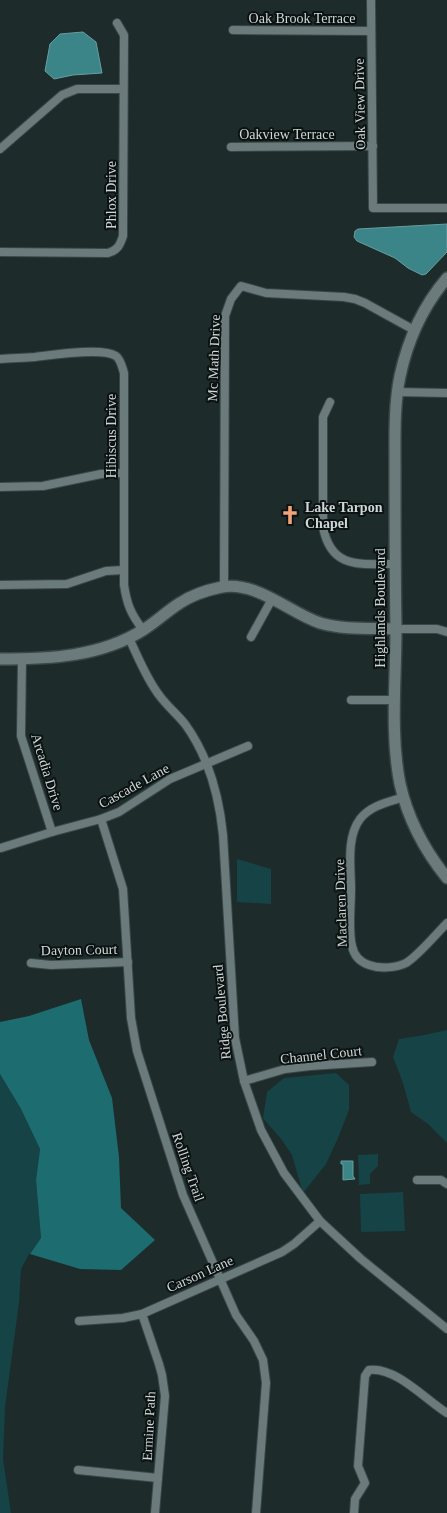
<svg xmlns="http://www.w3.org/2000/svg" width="447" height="1513" viewBox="0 0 447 1513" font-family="Georgia,serif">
  <rect width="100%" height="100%" fill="#1d2b2b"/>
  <g fill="#154346">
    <polygon points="237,859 271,869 271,904 237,902"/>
    <polygon points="447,1030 447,1143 428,1124 411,1112 403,1083 393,1057 399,1039 424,1035"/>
    <polygon points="336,1073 349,1085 349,1110 338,1138 326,1164 303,1193 292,1155 282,1140 263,1118 267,1092 284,1078"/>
    <polygon points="0,1074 21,1109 40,1149 36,1180 41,1238 30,1254 29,1254 21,1269 19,1303 5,1407 3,1459 11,1513 0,1513"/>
    <polygon points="378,1154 378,1166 370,1174 370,1184 359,1185 358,1155"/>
    <polygon points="403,1192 405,1231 361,1232 360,1194"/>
  </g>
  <polygon fill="#1c6c70" points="81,999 89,1040 112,1098 119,1157 121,1208 155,1240 121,1270 80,1269 30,1254 41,1238 36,1180 40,1149 21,1109 0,1074 0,1022 29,1016"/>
  <g fill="#3b8589" stroke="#679ea0">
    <polygon points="83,32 96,42 102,73 73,75 54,79 45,71 50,44 60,34"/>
    <polygon points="447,224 447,252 426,274 422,275 408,268 395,258 357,241 354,237 355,231 358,229"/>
    <polygon points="341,1161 353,1161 353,1176 355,1179 343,1180 343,1164 341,1164"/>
  </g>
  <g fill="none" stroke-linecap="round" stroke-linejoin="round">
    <g stroke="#3a4647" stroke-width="10">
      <g id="street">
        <polyline points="371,0 373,208 447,208"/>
        <polyline points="233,30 371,31"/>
        <polyline points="231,147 373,146"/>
        <polyline points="0,149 62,95 77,89 123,89"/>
        <path d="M 0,252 L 108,253 C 118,250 120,245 123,236 L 124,35 L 117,23"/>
        <path d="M 0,359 C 12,358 23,358 35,357 C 52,355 102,347 116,356 C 121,360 122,367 124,373 L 124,585 C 127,605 131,614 143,630"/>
        <polyline points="397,392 447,393"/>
        <path d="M 330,402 L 323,417 L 323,527 C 331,569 359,564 394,564"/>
        <polyline points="0,487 43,486 101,474 124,473"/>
        <polyline points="0,585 67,584 106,571 123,570"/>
        <polyline points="224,587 225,316 231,299 241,286 266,293 344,297 355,299 365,303 414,330"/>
        <polyline points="396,629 437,629 447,632"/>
        <polyline points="251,637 272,599"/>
        <path d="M 129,638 C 138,657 146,678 159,695 C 167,706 177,714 185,724 C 209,757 219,795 223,835 L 235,1038 L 244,1081 L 261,1130 L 284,1173 L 320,1221 L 361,1259 L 447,1329"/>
        <polyline points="22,659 21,736 52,832"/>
        <polyline points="351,700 395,700"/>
        <path d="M 404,797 C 389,802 371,805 360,819 C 346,838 351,867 351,889 C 351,908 348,929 352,946 C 354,956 360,962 369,965 C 380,969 396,968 406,963 C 418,956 437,933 447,923"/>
        <polyline points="101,819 123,889 131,1018 137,1051 183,1195 236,1315 254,1341 263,1360 266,1383 256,1513"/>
        <polyline points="1,848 52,832 101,819 119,812 170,779 248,746"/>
        <polyline points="31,963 51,965 128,962"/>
        <polyline points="244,1081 285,1069 310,1066 372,1062"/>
        <polyline points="417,1180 441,1180 447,1184"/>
        <polyline points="142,1314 159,1364 162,1375 165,1396 155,1513"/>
        <polyline points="79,1321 123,1318 142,1314 282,1252 294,1244 320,1221"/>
        <polyline points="78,1470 158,1478"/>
        <path d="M 354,1513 L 355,1499 L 365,1483 L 358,1466 L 365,1376 L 369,1370 C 395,1366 426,1400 447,1413"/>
      </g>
    </g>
    <g stroke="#3a4647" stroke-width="14">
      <g id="secondary">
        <path d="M 447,278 C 423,306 408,339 400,376 C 394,405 395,436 395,466 C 395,521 395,575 396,629 C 396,680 390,734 400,784 C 408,819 425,851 447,878"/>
        <path d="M 0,659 C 49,659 100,657 143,630 C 156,622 167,611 180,603 C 192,595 207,590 222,587 C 257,581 290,613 320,623 C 344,630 371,628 396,629"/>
      </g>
    </g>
    <use href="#street" stroke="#6b7b7b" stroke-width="8"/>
    <use href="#secondary" stroke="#6b7b7b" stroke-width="11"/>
  </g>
  <defs>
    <g id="church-bare" transform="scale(1.5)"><path d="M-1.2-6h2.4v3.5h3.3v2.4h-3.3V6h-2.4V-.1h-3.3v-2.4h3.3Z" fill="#efa377" stroke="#0c1212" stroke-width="2.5" paint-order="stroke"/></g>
  </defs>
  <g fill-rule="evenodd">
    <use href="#church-bare" x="290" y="515"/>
  </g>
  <g text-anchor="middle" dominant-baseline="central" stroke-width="4" stroke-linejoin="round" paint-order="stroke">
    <g font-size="14" fill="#ced7d7" stroke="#0c1212">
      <text x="302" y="18">Oak Brook Terrace</text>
      <text transform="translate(360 104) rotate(-91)">Oak View Drive</text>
      <text x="287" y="134">Oakview Terrace</text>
      <text transform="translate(111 195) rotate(-90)">Phlox Drive</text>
      <text transform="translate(214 358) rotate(-88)">Mc Math Drive</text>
      <text transform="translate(111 436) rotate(-90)">Hibiscus Drive</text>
      <text transform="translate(380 608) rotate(-90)">Highlands Boulevard</text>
      <text transform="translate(47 772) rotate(73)">Arcadia Drive</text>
      <text transform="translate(134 786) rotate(-29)">Cascade Lane</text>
      <text transform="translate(341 903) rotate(-92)">Maclaren Drive</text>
      <text transform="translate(79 950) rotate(-1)">Dayton Court</text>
      <text transform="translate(222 1012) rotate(-95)">Ridge Boulevard</text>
      <text transform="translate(321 1055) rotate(-6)">Channel Court</text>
      <text transform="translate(188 1167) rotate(71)">Rolling Trail</text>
      <text transform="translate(200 1274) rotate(-24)">Carson Lane</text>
      <text transform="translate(149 1426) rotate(-87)">Ermine Path</text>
    </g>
    <g font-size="14" font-weight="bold" fill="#ced7d7" stroke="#0c1212" text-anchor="start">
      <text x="305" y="507">Lake Tarpon<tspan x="305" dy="16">Chapel</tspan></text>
    </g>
  </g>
</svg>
